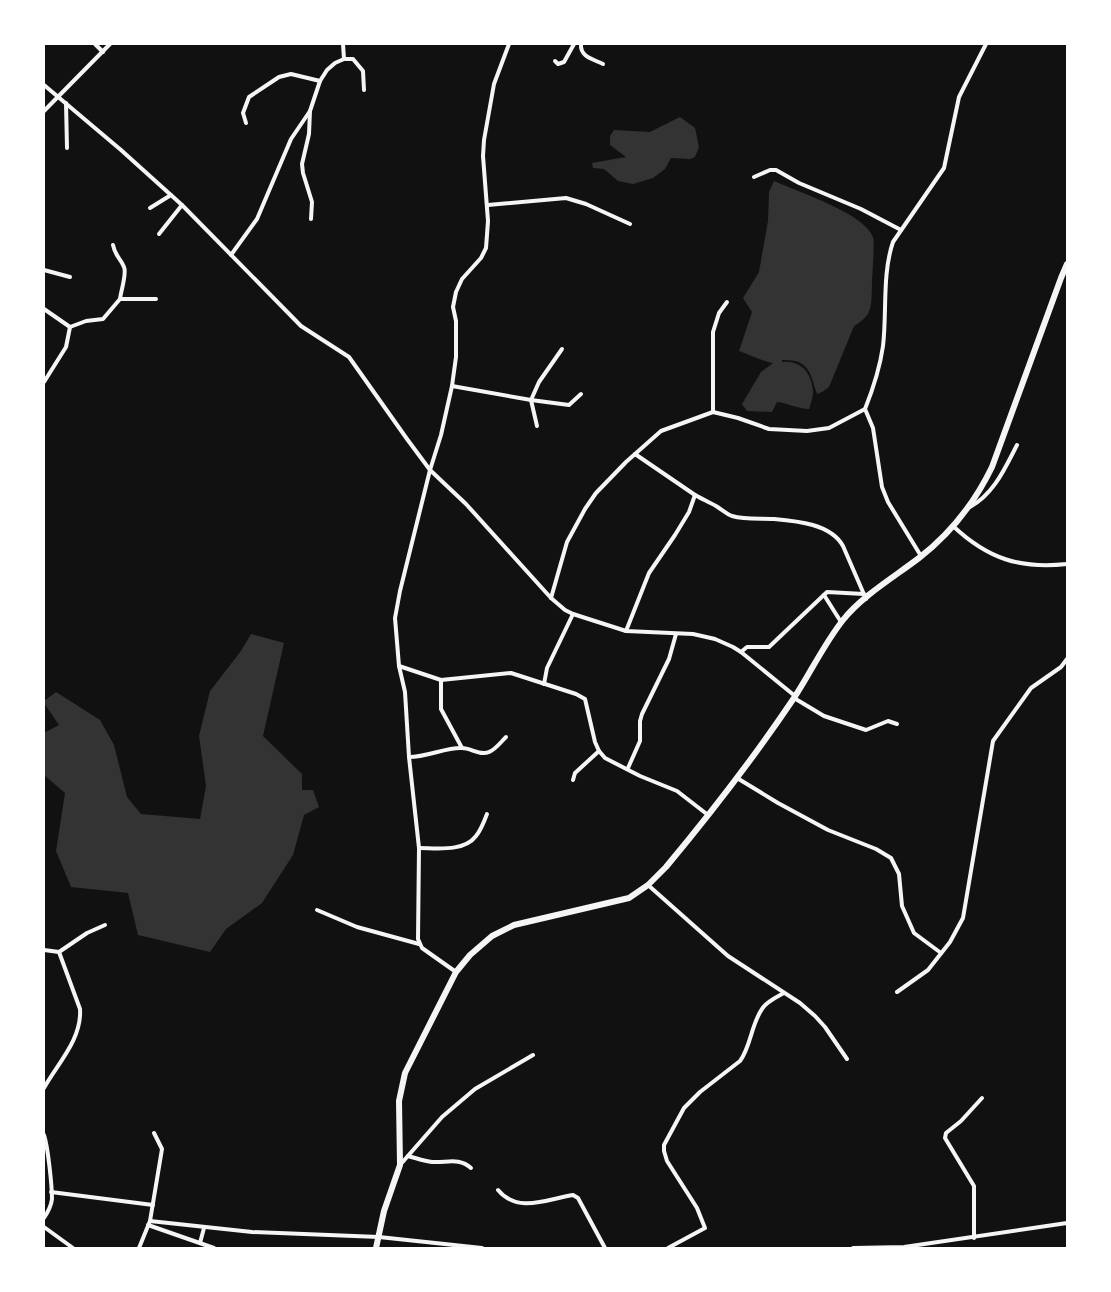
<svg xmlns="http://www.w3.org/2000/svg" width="1111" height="1292" viewBox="0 0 1111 1292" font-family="Quicksand,sans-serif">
  <rect width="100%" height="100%" fill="#111"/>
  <g fill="#333">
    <polygon points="680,117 695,128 699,147 695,157 690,159 671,158 665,169 653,178 633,184 618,181 604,169 593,168 592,163 626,157 610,145 610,136 614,130 650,132"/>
    <path d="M 774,181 C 798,192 864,213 873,237 C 875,245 872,274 872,284 C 871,304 874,315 854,326 L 829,387 L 822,392 L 817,394 C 810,372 809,359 782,360 L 782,362 C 801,360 812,373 813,392 C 813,397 811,403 809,409 C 798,409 788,403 777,402 L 772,412 L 747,411 L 742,404 L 761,372 L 773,363 C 761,361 751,355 739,351 L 752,312 L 743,298 L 759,272 L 768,221 L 769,192 Z"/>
    <polygon points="251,634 284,643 263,736 302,774 302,790 313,790 319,807 304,815 293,855 262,903 226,929 210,952 138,935 128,893 71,887 56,851 65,793 44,775 44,733 59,725 44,703 44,701 56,692 100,720 114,745 127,797 141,814 200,819 206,786 199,736 210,691 241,651"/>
  </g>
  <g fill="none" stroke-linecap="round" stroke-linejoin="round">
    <g stroke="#f5f5f5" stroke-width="4">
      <polyline points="95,44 103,52"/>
      <polyline points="343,44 344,59"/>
      <path d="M 581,44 C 580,57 593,59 603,64"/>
      <polyline points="555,61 558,64 564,62 574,44"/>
      <polyline points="44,85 121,150 182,205 301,326 349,357 407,439 430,470 466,504 551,598 565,610 573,614 626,631 693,634 715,639 733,647 741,652 795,696"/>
      <polyline points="66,103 67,148"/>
      <polyline points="44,111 110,44"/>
      <polyline points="310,111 309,134 302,164 303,173 312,202 311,219"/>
      <polyline points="246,123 243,113 249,97 279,77 291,74 320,81"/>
      <polyline points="754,177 770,170 776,170 799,183 861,209 901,230"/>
      <polyline points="488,205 566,198 586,204 630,224"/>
      <polyline points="150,208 171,195"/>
      <polyline points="159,234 182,205"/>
      <path d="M 113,245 C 115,256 121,259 124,267 C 127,274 121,290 120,299"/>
      <polyline points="231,255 257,219 291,139 310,111 320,81 327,70 335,63 344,59 353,59 363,71 364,90"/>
      <polyline points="44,270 70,277"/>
      <polyline points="44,309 70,327 66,347 44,382"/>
      <polyline points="70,327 86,321 103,319 120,299 156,299"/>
      <polyline points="452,386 531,400 569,405 581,394"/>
      <polyline points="865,409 873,428 882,487 888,502 921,556"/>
      <polyline points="713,412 713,332 719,313 727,302"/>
      <polyline points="537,426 531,400 539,382 562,349"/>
      <polyline points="635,454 695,495"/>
      <path d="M 970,507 C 994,494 1005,468 1017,445"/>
      <path d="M 953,526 C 988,559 1020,569 1067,564"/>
      <polyline points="824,595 841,622"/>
      <path d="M 551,598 L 567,542 L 585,509 L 596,493 L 626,462 L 661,431 L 713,412 L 738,418 L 769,429 L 807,431 L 829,428 L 865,409 C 873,389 880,367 883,346 C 887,313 882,274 893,242 L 944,168 L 959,97 L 986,44"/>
      <path d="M 626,631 L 649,573 L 675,535 L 689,512 L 695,495 C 702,499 709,502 716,506 C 721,509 727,514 732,516 C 746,520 761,518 774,519 C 797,521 831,524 843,546 L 866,599"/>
      <polyline points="741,652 747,647 769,647 827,592 864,594"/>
      <polyline points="399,666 441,680 511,673 576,694 585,699 595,742 599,751 605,758 640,776 677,791 708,815"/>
      <polyline points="441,680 441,709 462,748"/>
      <polyline points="544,684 547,668 573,614"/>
      <polyline points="794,698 824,716 866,730 888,721 897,724"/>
      <path d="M 409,757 C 427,757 447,747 462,748 C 471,748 480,756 489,752 C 495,750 501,742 506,737"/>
      <polyline points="628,768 640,741 640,721 642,714 669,659 676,634"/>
      <polyline points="737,778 778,803 828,830 876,849 891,858 899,874 902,906 914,933 941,953"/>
      <polyline points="573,780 575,773 599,751"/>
      <path d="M 419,848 C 437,848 464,852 476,836 C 481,830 484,822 487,814"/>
      <polyline points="648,885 728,956 800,1003 815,1016 825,1027 847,1059"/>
      <polyline points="317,910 357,927 419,944"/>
      <polyline points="44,950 59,952 87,933 105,925"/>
      <polyline points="456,972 422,948 418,939 419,848 409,757 405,692 399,666 395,618 400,591 430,470 441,435 452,386 456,357 456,321 453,307 456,292 462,279 481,258 486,248 488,221 483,156 484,140 494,84 509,44"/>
      <polyline points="897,992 928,970 950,942 963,918 993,741 1031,688 1061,667 1067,659"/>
      <path d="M 44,1088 C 58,1063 82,1039 80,1009 L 59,952"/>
      <path d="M 44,1135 C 48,1147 52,1186 52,1199 C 51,1207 48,1212 44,1218"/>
      <path d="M 408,1156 C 416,1158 424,1161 432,1162 C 447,1163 459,1157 471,1168"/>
      <polyline points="400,1165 442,1117 475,1089 533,1055"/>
      <path d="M 498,1190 C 518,1214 548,1199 573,1195 L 578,1198 L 605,1248"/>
      <polyline points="51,1192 153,1205"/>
      <polyline points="150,1221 252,1232 379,1237 482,1248"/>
      <polyline points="148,1225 214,1248"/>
      <polyline points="44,1227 73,1248"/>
      <polyline points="974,1238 974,1186 945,1138 946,1133 961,1121 982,1098"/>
      <polyline points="200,1243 204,1228"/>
      <polyline points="139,1248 150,1221 162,1149 154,1133"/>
      <path d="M 668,1248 L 705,1228 L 697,1208 L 667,1161 L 664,1151 L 664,1145 L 684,1108 L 700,1092 L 740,1061 C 751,1046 751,1025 762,1009 C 766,1002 777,997 784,993"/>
      <polyline points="853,1248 904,1247 1067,1223"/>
    </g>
    <path stroke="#f5f5f5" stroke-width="6" d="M 376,1248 L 384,1211 L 400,1165 L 399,1101 L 405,1073 L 456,972 L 470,955 L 492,936 L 514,925 L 629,898 L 648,885 L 666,867 C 711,813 755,756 794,698 C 811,672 824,644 843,620 C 862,596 894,577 919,558 C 950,534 975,502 992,467 L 1061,278 L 1067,264"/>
  </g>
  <rect width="1111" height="1292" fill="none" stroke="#ffffff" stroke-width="90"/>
</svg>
